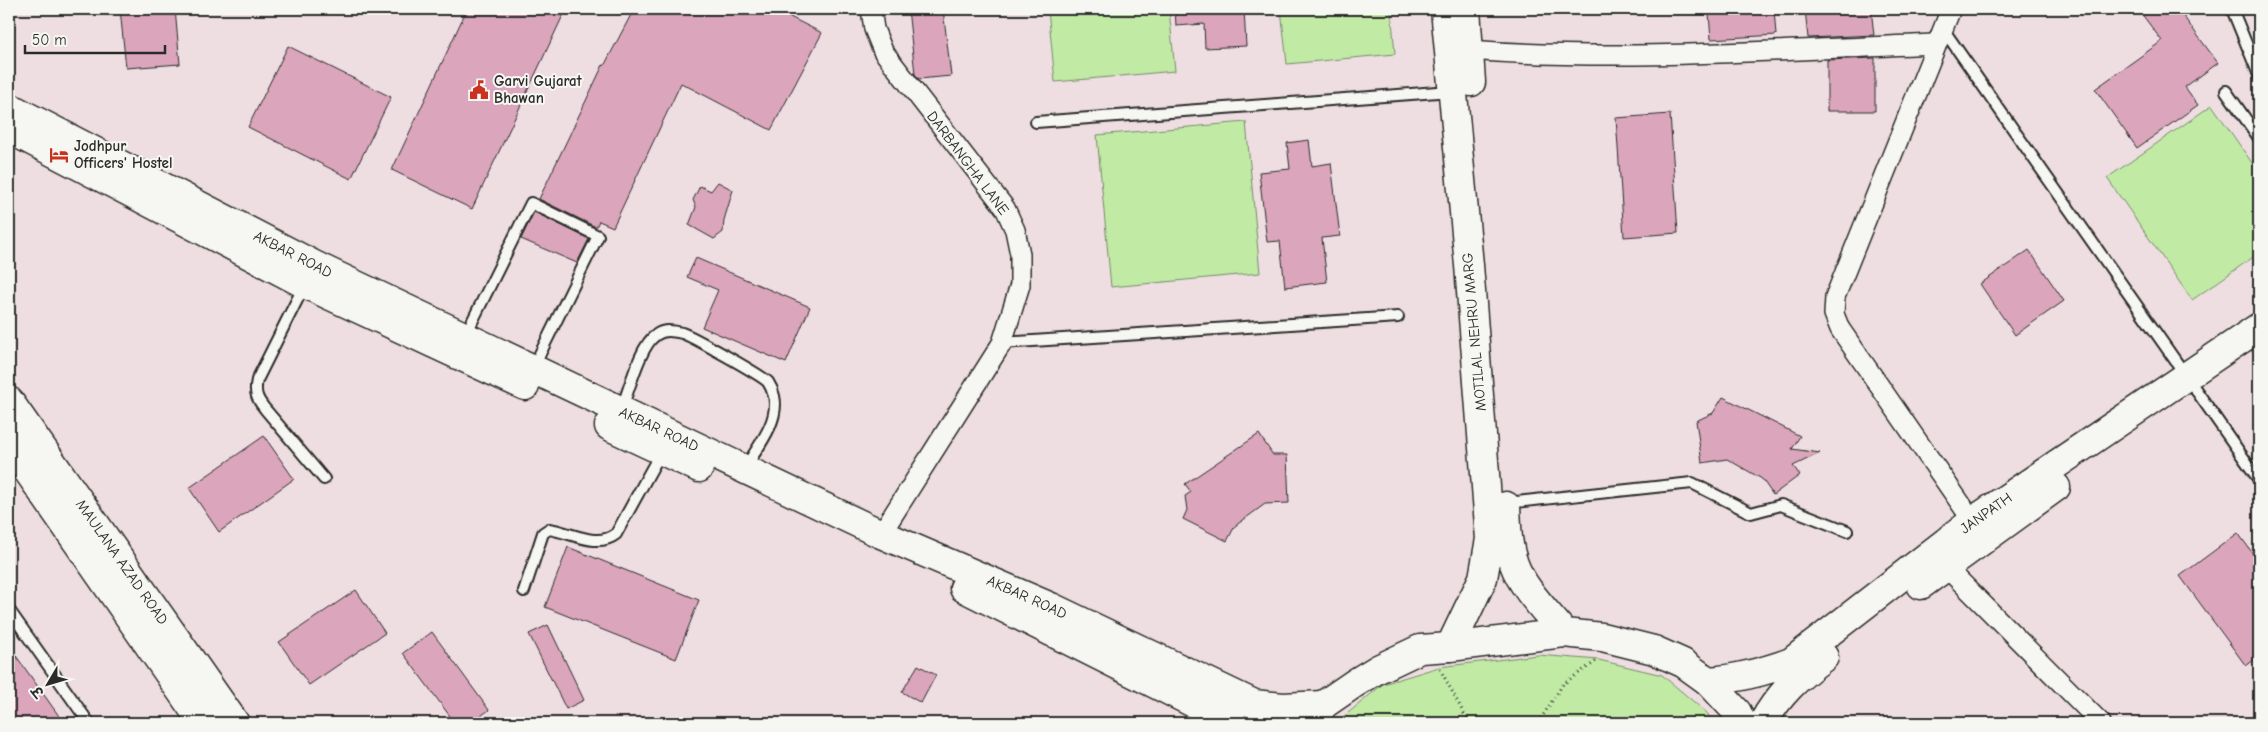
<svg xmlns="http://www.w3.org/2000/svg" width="2268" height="732" viewBox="0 0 2268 732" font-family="'Comic Neue','Playpen Sans Deva',sans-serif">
  <rect width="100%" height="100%" fill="#eedee2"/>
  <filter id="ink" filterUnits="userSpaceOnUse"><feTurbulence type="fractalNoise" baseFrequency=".02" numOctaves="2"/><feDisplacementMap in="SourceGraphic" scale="10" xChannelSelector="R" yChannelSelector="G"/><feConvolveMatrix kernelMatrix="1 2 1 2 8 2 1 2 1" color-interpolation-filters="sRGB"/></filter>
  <g filter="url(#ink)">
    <g fill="#c1eaa5" stroke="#768a68">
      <polygon points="1048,9 1169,9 1175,71 1055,82"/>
      <polygon points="1281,9 1391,9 1395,54 1287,64"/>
      <polygon points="2212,105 2259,173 2259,253 2192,300 2107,178"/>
      <polygon points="1246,122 1260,273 1111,287 1097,135"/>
      <polygon points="1538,655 1599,660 1662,675 1707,713 1713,723 1336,723 1383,684 1439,667"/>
    </g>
    <g fill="#dba5bc" stroke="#2b2b2b">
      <polygon points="120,9 175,9 180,64 126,68"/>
      <polygon points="467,9 566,9 472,209 392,170"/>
      <polygon points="634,9 774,9 822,33 771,130 681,83 613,227 599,221 596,227 539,199 603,65 604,66"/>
      <polygon points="908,9 943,9 951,76 919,79 915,74"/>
      <polygon points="1175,9 1244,9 1246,46 1205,48 1204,24 1176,26"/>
      <polygon points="1774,9 1776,35 1711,39 1709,14"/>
      <polygon points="1805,9 1871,9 1874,35 1808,38"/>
      <polygon points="2138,9 2178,9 2218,63 2185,87 2198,105 2137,148 2095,89 2162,41"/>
      <polygon points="288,46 391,97 351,179 248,127"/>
      <polygon points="1875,58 1875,111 1827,111 1827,60"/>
      <polygon points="1670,114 1678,233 1624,237 1616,118"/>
      <polygon points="1309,140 1312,166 1331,163 1340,236 1322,238 1327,282 1285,287 1280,241 1267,242 1259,172 1290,169 1287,143"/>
      <polygon points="718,182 733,190 724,220 723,232 714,239 689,225 696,207 693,200 700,186 711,191"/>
      <polygon points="534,212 589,239 577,263 521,239"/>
      <polygon points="2029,250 2064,301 2015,335 1980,284"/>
      <polygon points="696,258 810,307 786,363 702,327 718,290 687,277"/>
      <polygon points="1723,397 1800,436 1792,449 1820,453 1793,466 1800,475 1773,495 1762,479 1727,459 1702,463 1696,421 1713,413"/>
      <polygon points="1259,434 1273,455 1287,455 1289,503 1265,504 1235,526 1227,541 1183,519 1187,510 1185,496 1191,492 1185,484"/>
      <polygon points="264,436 294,479 219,532 189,488"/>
      <polygon points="2238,533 2259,562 2259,656 2246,666 2180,576"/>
      <polygon points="568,547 699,600 676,659 545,607"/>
      <polygon points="356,590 385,633 309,685 279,642"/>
      <polygon points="548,625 584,700 566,709 529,634"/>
      <polygon points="432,632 489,710 471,723 455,723 403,653"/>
      <polygon points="9,646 64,723 9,723"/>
      <polygon points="918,665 936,675 921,703 902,692"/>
    </g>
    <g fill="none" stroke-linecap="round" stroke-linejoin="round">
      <g stroke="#2b2b2b" stroke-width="14">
        <g id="lane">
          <polyline points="2232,9 2259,75"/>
          <polyline points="1943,29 2259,480"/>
          <polyline points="2226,91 2259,138"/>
          <polyline points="1036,122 1451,91"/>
          <path d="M 305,284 L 257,380 C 254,393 257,399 265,409 L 324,479"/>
          <polyline points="465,336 531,203 598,236 533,368"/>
          <polyline points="1002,343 1398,317"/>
          <path d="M 621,410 C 629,391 640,345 656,335 C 664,329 673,331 682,333 C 692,336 761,375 768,382 C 770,385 773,392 774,396 C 780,421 757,448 745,468"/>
          <polyline points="1507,503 1692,483 1751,513 1781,505 1847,531"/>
          <path d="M 524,591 L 543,533 L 549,529 C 571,532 597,549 616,534 L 661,452"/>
          <polyline points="9,610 89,723"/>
        </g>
      </g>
      <g stroke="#2b2b2b" stroke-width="22">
        <g id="street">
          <polyline points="871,9 874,29 883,51 1005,208 1015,230 1020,254 1020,285 1002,343 881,534"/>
          <polyline points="1951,9 1835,297 1834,314 1840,329 1979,530"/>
          <path d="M 1468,50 C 1624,62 1780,50 1936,44"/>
          <polyline points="1945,566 2101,723"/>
        </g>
      </g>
      <g stroke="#2b2b2b" stroke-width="31">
        <g id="secondary">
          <polyline points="1445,9 1469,265 1490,539 1483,578 1450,647"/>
          <polyline points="1466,9 1471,82"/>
          <polyline points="9,107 316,266 881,534 1051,607 1254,704 1283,707 1323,705"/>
          <polyline points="9,129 305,284 525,386"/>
          <polyline points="9,401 235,723"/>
          <polyline points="609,426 699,468"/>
          <polyline points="9,444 203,723"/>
          <path d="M 1506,506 C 1507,526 1507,545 1514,564 C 1523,589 1547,612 1564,633"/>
          <polyline points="1921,585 2056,487"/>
          <polyline points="964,588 1233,723"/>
          <path d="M 1708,681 C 1738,679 1763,672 1791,662 L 1973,521 L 2259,327"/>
          <polyline points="1314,720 1323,705 1355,683 1378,669 1420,649 1450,647 1564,633 1602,637 1654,650 1683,663 1708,681 1737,712 1742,723"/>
          <path d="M 1763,723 C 1778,695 1799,676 1824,657"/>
        </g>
      </g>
      <g stroke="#2b2b2b" stroke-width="3" stroke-dasharray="1 4" stroke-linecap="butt">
        <polyline points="1440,669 1469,723"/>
        <polyline points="1538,723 1563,684 1598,660"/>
      </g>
      <use href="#lane" stroke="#f6f6f2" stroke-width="10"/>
      <use href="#street" stroke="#f6f6f2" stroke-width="19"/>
      <use href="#secondary" stroke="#f6f6f2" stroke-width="28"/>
    </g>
  </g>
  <defs>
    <g id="civic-bare" transform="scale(1.5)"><path d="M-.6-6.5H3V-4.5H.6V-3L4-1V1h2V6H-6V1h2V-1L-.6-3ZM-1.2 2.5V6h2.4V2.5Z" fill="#c8321e" stroke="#f6f6f2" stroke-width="2.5" paint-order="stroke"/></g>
    <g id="hotel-bare" transform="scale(1.5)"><path d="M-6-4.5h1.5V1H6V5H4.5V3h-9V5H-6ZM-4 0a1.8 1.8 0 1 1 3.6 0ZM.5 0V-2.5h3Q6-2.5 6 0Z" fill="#c8321e" stroke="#f6f6f2" stroke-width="2.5" paint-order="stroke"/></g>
  </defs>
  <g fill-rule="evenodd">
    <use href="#civic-bare" x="479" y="90"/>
    <use href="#hotel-bare" x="59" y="155"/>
  </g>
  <g text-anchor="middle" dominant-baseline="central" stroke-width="4" stroke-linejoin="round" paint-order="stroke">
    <g font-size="15" font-weight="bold" fill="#2b2b2b" stroke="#f6f6f2" text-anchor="start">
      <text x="494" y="81">Garvi Gujarat<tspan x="494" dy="17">Bhawan</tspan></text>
      <text x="74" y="146">Jodhpur<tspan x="74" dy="17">Officers' Hostel</tspan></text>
    </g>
    <g font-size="15" fill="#2b2b2b" stroke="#f6f6f2">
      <text transform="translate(968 163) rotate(53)">DARBANGHA LANE</text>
      <text transform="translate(293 254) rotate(27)">AKBAR ROAD</text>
      <text transform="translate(1474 332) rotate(-95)">MOTILAL NEHRU MARG</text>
      <text transform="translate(659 429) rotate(25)">AKBAR ROAD</text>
      <text transform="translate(1986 513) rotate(-35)">JANPATH</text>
      <text transform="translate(122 562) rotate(55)">MAULANA AZAD ROAD</text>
      <text transform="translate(1027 597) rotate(24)">AKBAR ROAD</text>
    </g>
  </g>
  <rect width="2268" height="732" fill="none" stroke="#f6f6f2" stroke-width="30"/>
  <rect x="15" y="15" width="2238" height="702" fill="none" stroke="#2b2b2b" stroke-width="2" filter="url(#ink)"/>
  <g transform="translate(48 684) rotate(232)" stroke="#f6f6f2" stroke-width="4" paint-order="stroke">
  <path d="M0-4L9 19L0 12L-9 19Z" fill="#2b2b2b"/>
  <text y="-8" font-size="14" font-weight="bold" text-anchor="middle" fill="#2b2b2b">उ</text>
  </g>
  <path d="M25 45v8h140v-8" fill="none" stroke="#2b2b2b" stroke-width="2.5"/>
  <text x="32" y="45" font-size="15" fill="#2b2b2b" stroke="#f6f6f2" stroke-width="4" paint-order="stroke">50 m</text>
</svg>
